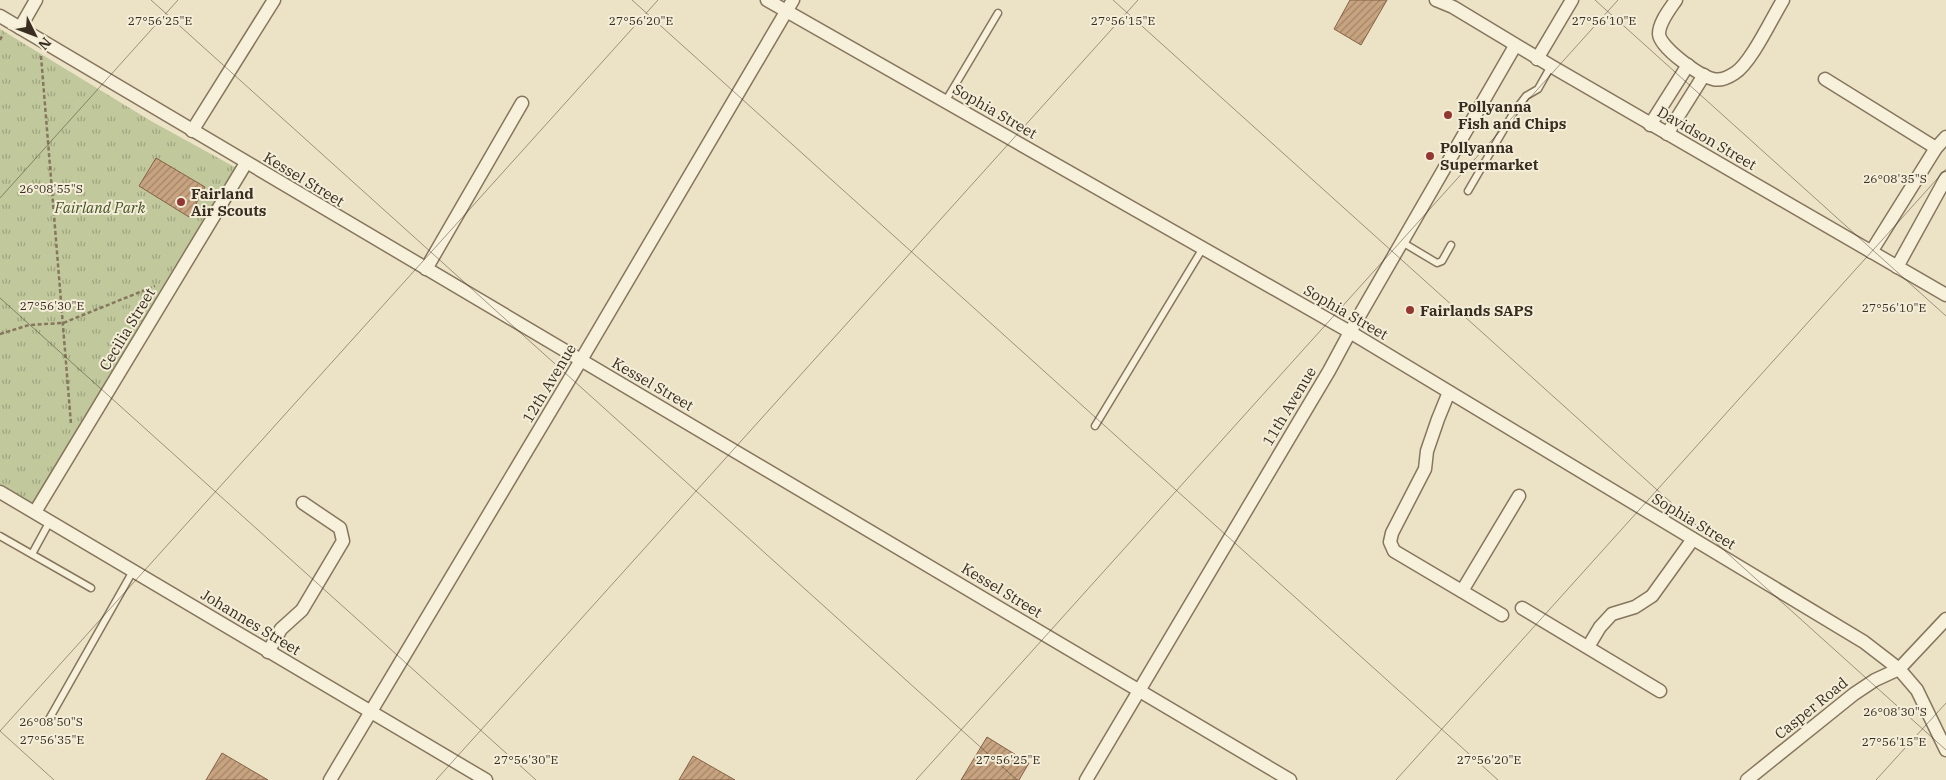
<svg xmlns="http://www.w3.org/2000/svg" width="1946" height="780" viewBox="0 0 1946 780" font-family="'IBM Plex Serif',serif">
  <defs>
    <pattern id="park-tufts" width="24" height="20" patternUnits="userSpaceOnUse" patternTransform="scale(1.25)"><rect width="24" height="20" fill="#c1c99c"/><path d="M3 7l-1-3M5 7V3M7 7l1-3M15 17l-1-3M17 17v-4M19 17l1-3" fill="none" stroke="#9ea47f"/></pattern>
    <pattern id="building-hatch" width="6" height="6" patternUnits="userSpaceOnUse" patternTransform="scale(1.25)"><rect width="6" height="6" fill="#c7a380"/><path d="M-1 1l2-2M0 6l6-6M5 7l2-2" fill="none" stroke="#a38568"/></pattern>
  </defs>
  <rect width="100%" height="100%" fill="#ece3c7"/>
  <polygon fill="url(#park-tufts)" points="0,29 151,121 240,170 30,511 0,494"/>
  <g fill="url(#building-hatch)" stroke="#846245">
    <polygon points="1350,0 1387,0 1361,45 1334,29"/>
    <polygon points="156,158 205,187 189,217 139,186"/>
    <polygon points="987,737 1029,763 1019,780 961,780"/>
    <polygon points="222,753 268,780 206,780"/>
    <polygon points="693,756 735,780 679,780"/>
  </g>
  <g fill="none" stroke-linecap="round" stroke-linejoin="round">
    <g stroke="#86765e" stroke-width="9">
      <g id="service">
        <polyline points="945,102 998,13"/>
        <polyline points="1468,191 1514,112 1526,96 1538,89 1551,66"/>
        <polyline points="1402,242 1437,263 1442,261 1451,245"/>
        <polyline points="1095,426 1203,248"/>
        <polyline points="0,536 91,588"/>
        <polyline points="32,554 50,521"/>
        <polyline points="48,721 133,571"/>
      </g>
    </g>
    <g stroke="#86765e" stroke-width="15">
      <g id="minor">
        <polyline points="767,0 1350,332 1864,642 1899,669 1917,690 1946,750"/>
        <polyline points="1436,0 1453,7 1551,66 1946,295"/>
        <path d="M 1676,0 C 1670,9 1659,22 1659,34 C 1660,48 1700,76 1713,79 C 1720,81 1729,77 1735,73 C 1751,63 1772,18 1783,0"/>
        <polyline points="0,16 1290,780"/>
        <polyline points="20,28 36,0"/>
        <polyline points="1537,59 1572,0"/>
        <polyline points="1825,79 1936,148"/>
        <polyline points="1650,125 1688,65"/>
        <polyline points="192,131 274,0"/>
        <polyline points="1667,134 1704,75"/>
        <polyline points="1871,252 1936,148 1946,137"/>
        <polyline points="1897,267 1946,178"/>
        <polyline points="426,269 522,103"/>
        <polyline points="1449,392 1438,419 1427,451 1425,469 1392,533 1390,542 1394,551 1502,615"/>
        <polyline points="0,492 486,780"/>
        <polyline points="35,512 246,163"/>
        <polyline points="1462,591 1519,496"/>
        <polyline points="1522,608 1660,691"/>
        <polyline points="1588,647 1600,627 1612,614 1635,607 1652,596 1693,539"/>
        <polyline points="268,652 281,629 302,610 343,541 340,528 303,503"/>
        <polyline points="330,780 581,360 793,0"/>
        <polyline points="1086,780 1329,371 1350,332 1515,46"/>
        <polyline points="1747,780 1854,694 1875,680 1899,669 1946,619"/>
      </g>
    </g>
    <g stroke="#86765e" stroke-width="2.5" stroke-dasharray="4 2.5" stroke-linecap="butt">
      <polyline points="0,40 3,34"/>
      <polyline points="41,56 71,424"/>
      <polyline points="0,334 29,325 63,323 155,286"/>
    </g>
    <use href="#service" stroke="#f7f0da" stroke-width="6"/>
    <use href="#minor" stroke="#f7f0da" stroke-width="12"/>
  </g>
  <path fill="none" stroke="#382d20" stroke-width="1" stroke-opacity="0.45" d="M 151,0 L 1017,780M 632,0 L 1498,780M 1113,0 L 1946,750M 1595,0 L 1946,316M 0,198 L 178,0M 0,298 L 536,780M 0,731 L 54,780M 0,731 L 658,0M 436,780 L 1138,0M 916,780 L 1618,0M 1396,780 L 1946,169M 1876,780 L 1946,703"/>
  <g fill="#923731" stroke="#f4edd7" stroke-width="2">
    <circle cx="1448" cy="115" r="5"/>
    <circle cx="1430" cy="156" r="5"/>
    <circle cx="181" cy="202" r="5"/>
    <circle cx="1410" cy="310" r="5"/>
  </g>
  <g text-anchor="middle" dominant-baseline="central" stroke-width="4" stroke-linejoin="round" paint-order="stroke">
    <g font-size="15" font-weight="bold" fill="#382d20" stroke="#f4edd7" text-anchor="start">
      <text x="1458" y="106">Pollyanna<tspan x="1458" dy="17">Fish and Chips</tspan></text>
      <text x="1440" y="147">Pollyanna<tspan x="1440" dy="17">Supermarket</tspan></text>
      <text x="191" y="193">Fairland<tspan x="191" dy="17">Air Scouts</tspan></text>
      <text x="1420" y="310">Fairlands SAPS</text>
    </g>
    <g font-size="15" fill="#382d20" stroke="#f4edd7">
      <text transform="translate(995 111) rotate(30)">Sophia Street</text>
      <text transform="translate(1707 138) rotate(30)">Davidson Street</text>
      <text transform="translate(304 179) rotate(31)">Kessel Street</text>
      <text transform="translate(1346 312) rotate(30)">Sophia Street</text>
      <text transform="translate(127 329) rotate(-59)">Cecilia Street</text>
      <text transform="translate(549 383) rotate(-59)">12th Avenue</text>
      <text transform="translate(653 384) rotate(30)">Kessel Street</text>
      <text transform="translate(1289 406) rotate(-59)">11th Avenue</text>
      <text transform="translate(1694 521) rotate(31)">Sophia Street</text>
      <text transform="translate(1002 590) rotate(31)">Kessel Street</text>
      <text transform="translate(251 622) rotate(31)">Johannes Street</text>
      <text transform="translate(1811 708) rotate(-39)">Casper Road</text>
    </g>
    <g font-size="15" font-style="italic" fill="#455328" stroke="#f4edd7">
      <text x="100" y="207">Fairland Park</text>
    </g>
  </g>
  <g font-size="12" text-anchor="middle" fill="#382d20" stroke="#f4edd7" stroke-width="4" stroke-linejoin="round" paint-order="stroke">
    <text x="160" y="25">27°56'25"E</text>
    <text x="641" y="25">27°56'20"E</text>
    <text x="1123" y="25">27°56'15"E</text>
    <text x="1604" y="25">27°56'10"E</text>
    <text x="1895" y="183">26°08'35"S</text>
    <text x="51" y="193">26°08'55"S</text>
    <text x="52" y="310">27°56'30"E</text>
    <text x="1894" y="312">27°56'10"E</text>
    <text x="1895" y="716">26°08'30"S</text>
    <text x="51" y="726">26°08'50"S</text>
    <text x="52" y="744">27°56'35"E</text>
    <text x="1894" y="746">27°56'15"E</text>
    <text x="526" y="764">27°56'30"E</text>
    <text x="1008" y="764">27°56'25"E</text>
    <text x="1489" y="764">27°56'20"E</text>
  </g>
  <g transform="translate(35 35) rotate(132)" stroke="#f4edd7" stroke-width="4" paint-order="stroke">
  <path d="M0-4L9 19L0 12L-9 19Z" fill="#382d20"/>
  <text y="-8" font-size="14" font-weight="bold" text-anchor="middle" fill="#382d20">N</text>
  </g>
</svg>
